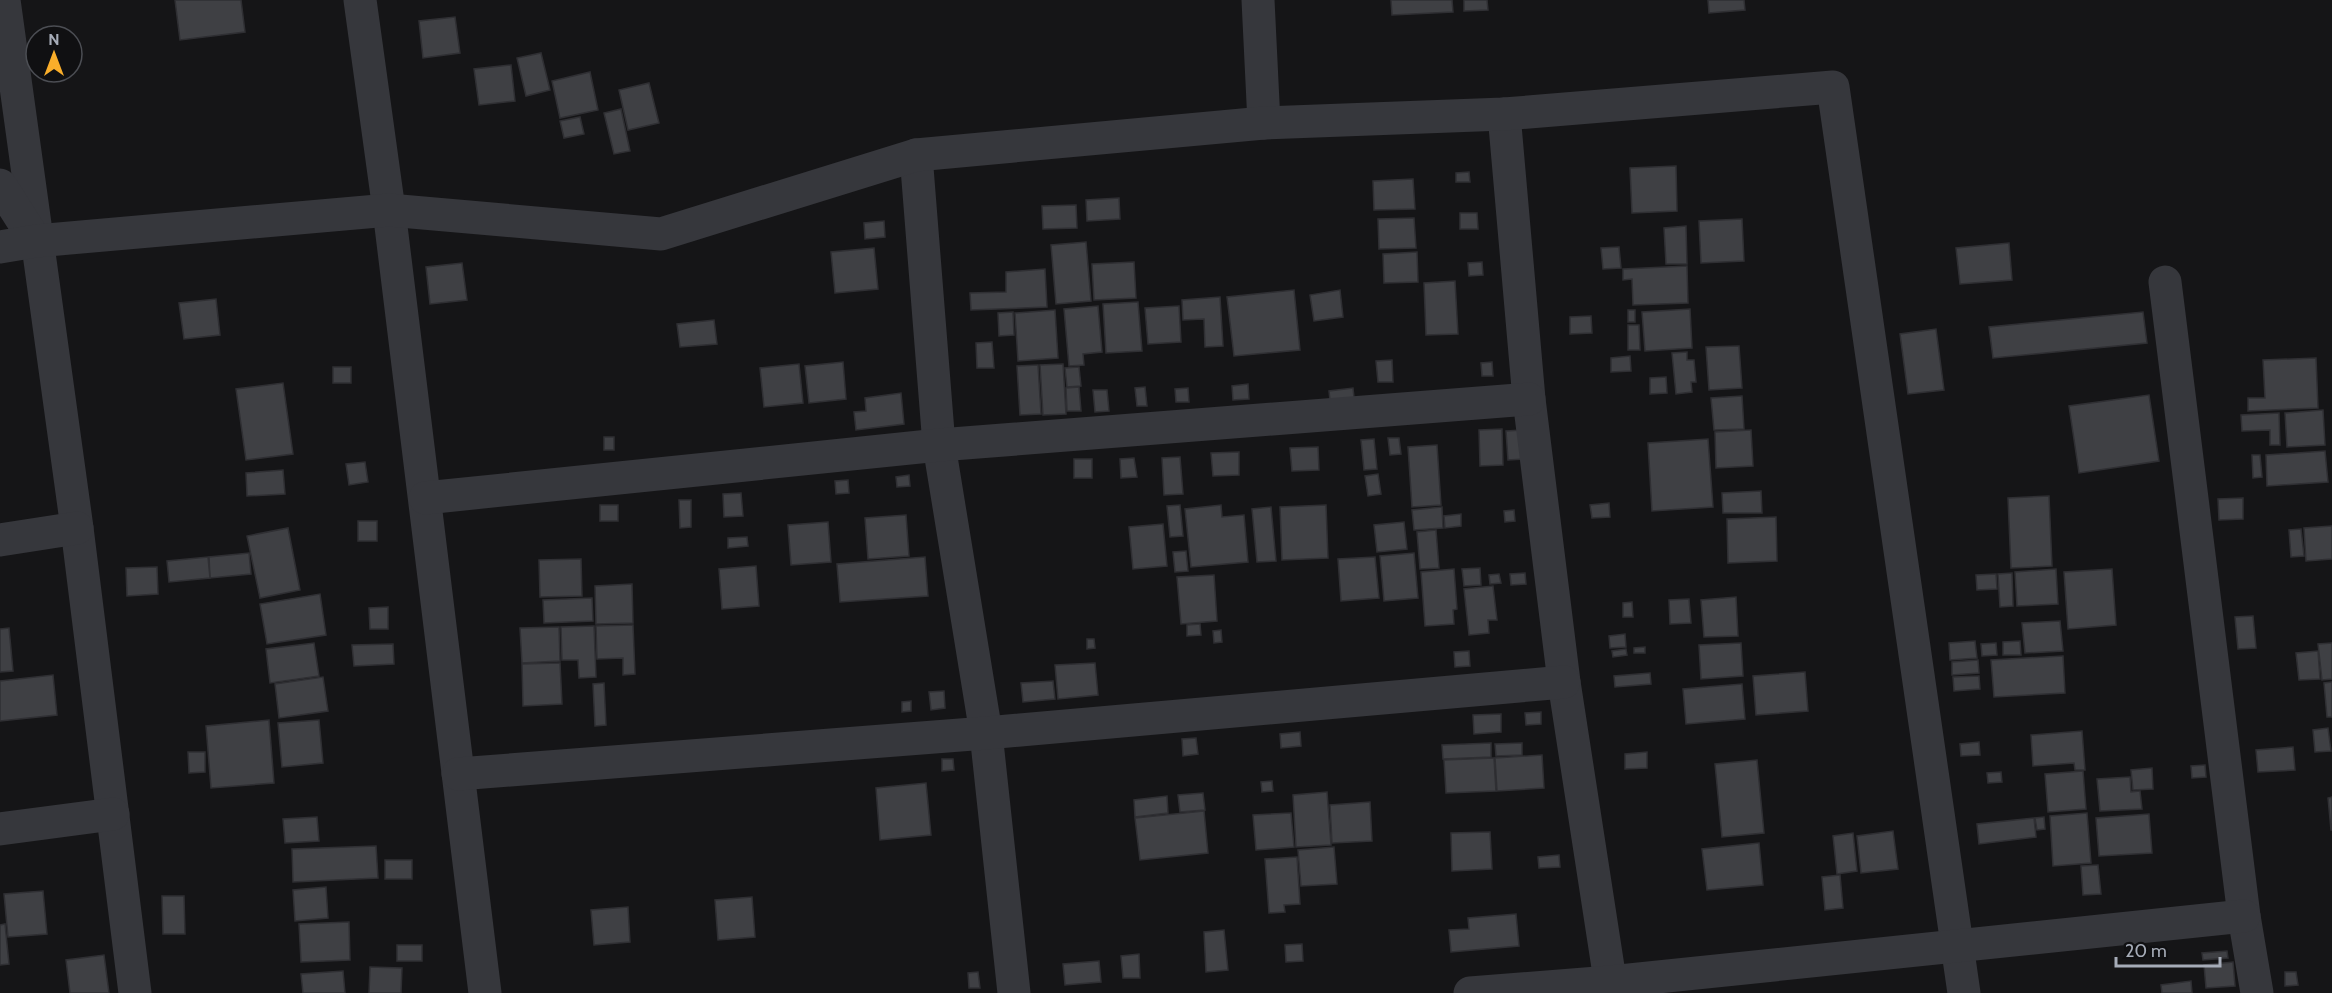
<svg xmlns="http://www.w3.org/2000/svg" width="2332" height="993" viewBox="0 0 2332 993" font-family="Cabin,sans-serif">
  <rect width="100%" height="100%" fill="#151517"/>
  <g fill="#3f4044" stroke="#2f2f33" stroke-width="1.5">
    <polygon points="175,0 241,0 245,32 180,40"/>
    <polygon points="1391,0 1452,0 1453,12 1392,15"/>
    <polygon points="1464,0 1487,0 1488,10 1464,11"/>
    <polygon points="1708,0 1744,0 1745,10 1709,13"/>
    <polygon points="455,17 460,53 423,58 419,21"/>
    <polygon points="541,53 550,90 526,96 517,58"/>
    <polygon points="511,65 515,101 479,105 474,69"/>
    <polygon points="590,72 598,110 560,118 552,81"/>
    <polygon points="649,83 659,123 628,130 619,90"/>
    <polygon points="621,109 630,151 614,154 604,113"/>
    <polygon points="580,117 584,134 564,138 560,121"/>
    <polygon points="1676,166 1677,211 1632,213 1630,168"/>
    <polygon points="1469,172 1470,182 1456,182 1456,173"/>
    <polygon points="1413,179 1415,209 1374,210 1373,181"/>
    <polygon points="1119,198 1120,219 1087,221 1086,200"/>
    <polygon points="1076,205 1077,228 1043,229 1042,206"/>
    <polygon points="1460,213 1477,213 1478,229 1460,229"/>
    <polygon points="1414,218 1416,248 1379,249 1378,219"/>
    <polygon points="1742,219 1744,261 1701,263 1699,221"/>
    <polygon points="884,221 885,237 865,239 864,223"/>
    <polygon points="1686,226 1687,264 1666,264 1664,228"/>
    <polygon points="1086,242 1091,301 1056,304 1051,245"/>
    <polygon points="2009,243 2012,280 1960,284 1956,248"/>
    <polygon points="1619,247 1621,268 1603,269 1601,248"/>
    <polygon points="874,248 878,289 835,293 831,252"/>
    <polygon points="1417,252 1418,282 1384,283 1383,254"/>
    <polygon points="1134,262 1136,298 1094,300 1092,264"/>
    <polygon points="1482,262 1483,275 1469,276 1468,263"/>
    <polygon points="462,263 467,300 430,304 426,267"/>
    <polygon points="1687,266 1688,303 1633,305 1632,279 1623,280 1623,269"/>
    <polygon points="1045,269 1047,307 971,310 970,293 1006,292 1006,272"/>
    <polygon points="1455,281 1458,334 1426,335 1424,283"/>
    <polygon points="1294,290 1300,350 1234,356 1227,297"/>
    <polygon points="1340,290 1343,317 1314,321 1310,295"/>
    <polygon points="1220,297 1223,346 1205,347 1204,319 1183,320 1182,300"/>
    <polygon points="216,299 220,335 184,339 179,303"/>
    <polygon points="1138,302 1142,351 1106,353 1103,304"/>
    <polygon points="1098,306 1102,352 1083,354 1084,365 1069,366 1064,309"/>
    <polygon points="1179,306 1181,342 1148,344 1145,308"/>
    <polygon points="1690,309 1692,348 1645,351 1642,312"/>
    <polygon points="1055,310 1058,358 1018,361 1015,313"/>
    <rect x="1628" y="310" width="7" height="12"/>
    <polygon points="1013,312 1014,335 999,336 998,313"/>
    <polygon points="2143,312 2147,343 1993,358 1989,327"/>
    <polygon points="1591,316 1592,333 1570,334 1570,317"/>
    <polygon points="714,320 717,344 680,347 677,324"/>
    <polygon points="1628,325 1639,325 1640,350 1628,350"/>
    <polygon points="1936,329 1944,390 1908,394 1900,334"/>
    <polygon points="992,342 994,368 977,368 976,343"/>
    <polygon points="1739,346 1742,388 1709,390 1706,347"/>
    <polygon points="1687,352 1687,360 1694,360 1696,382 1691,382 1692,392 1676,394 1672,353"/>
    <polygon points="1630,356 1631,371 1611,372 1611,358"/>
    <polygon points="2316,358 2318,408 2248,411 2248,398 2265,398 2263,360"/>
    <polygon points="1392,360 1393,382 1378,382 1376,361"/>
    <polygon points="843,362 846,399 809,403 805,366"/>
    <polygon points="1492,362 1493,376 1482,376 1481,363"/>
    <polygon points="799,364 803,403 764,407 760,368"/>
    <polygon points="1063,364 1066,414 1043,415 1040,365"/>
    <polygon points="1038,365 1041,414 1020,415 1017,366"/>
    <rect x="333" y="367" width="18" height="16"/>
    <polygon points="1079,367 1081,386 1067,387 1065,368"/>
    <polygon points="1666,377 1667,393 1650,394 1650,378"/>
    <polygon points="283,383 293,454 246,460 236,389"/>
    <polygon points="1248,384 1249,399 1233,400 1232,386"/>
    <polygon points="1079,387 1081,411 1067,411 1066,388"/>
    <polygon points="1145,387 1147,406 1137,406 1135,388"/>
    <polygon points="1188,388 1189,402 1176,402 1175,389"/>
    <polygon points="1353,388 1355,407 1331,410 1329,391"/>
    <polygon points="1093,390 1107,390 1109,411 1095,412"/>
    <polygon points="901,393 904,424 856,430 854,412 866,411 865,398"/>
    <polygon points="2149,395 2159,461 2079,473 2069,406"/>
    <polygon points="1742,396 1744,429 1714,430 1711,398"/>
    <polygon points="2323,410 2325,445 2287,447 2285,413"/>
    <polygon points="2279,413 2280,445 2270,445 2270,430 2242,431 2241,415"/>
    <polygon points="1502,429 1503,465 1480,466 1479,430"/>
    <polygon points="1522,430 1525,459 1508,460 1506,431"/>
    <polygon points="1751,430 1753,466 1716,468 1715,432"/>
    <rect x="604" y="437" width="10" height="13"/>
    <polygon points="1388,438 1399,438 1401,454 1390,455"/>
    <polygon points="1374,439 1377,469 1364,470 1361,440"/>
    <polygon points="1708,439 1713,507 1652,511 1648,443"/>
    <polygon points="1437,445 1441,505 1412,507 1408,447"/>
    <polygon points="1318,447 1319,470 1292,471 1290,448"/>
    <polygon points="2325,451 2328,482 2267,486 2266,455"/>
    <polygon points="1239,452 1239,475 1213,476 1211,453"/>
    <polygon points="2252,455 2260,455 2262,477 2253,478"/>
    <polygon points="1180,457 1183,494 1164,495 1162,458"/>
    <polygon points="1134,458 1137,477 1121,478 1120,459"/>
    <rect x="1074" y="459" width="18" height="19"/>
    <polygon points="365,462 368,482 349,485 346,464"/>
    <polygon points="283,470 285,494 247,496 246,473"/>
    <polygon points="1378,474 1381,494 1368,496 1365,476"/>
    <polygon points="909,475 910,486 897,487 896,477"/>
    <polygon points="848,480 849,493 836,494 835,481"/>
    <polygon points="1761,491 1762,513 1723,513 1722,493"/>
    <polygon points="741,493 743,516 724,517 723,494"/>
    <polygon points="2049,496 2052,566 2011,568 2008,498"/>
    <polygon points="2243,498 2243,519 2219,520 2218,499"/>
    <polygon points="679,500 691,500 691,527 680,528"/>
    <polygon points="1609,503 1610,517 1592,518 1590,505"/>
    <rect x="600" y="505" width="18" height="16"/>
    <polygon points="1180,505 1183,536 1170,537 1167,506"/>
    <polygon points="1221,505 1222,517 1244,515 1248,562 1191,567 1185,509"/>
    <polygon points="1326,505 1328,558 1282,560 1280,507"/>
    <polygon points="1271,507 1276,561 1257,562 1252,509"/>
    <polygon points="1442,507 1443,528 1414,530 1412,510"/>
    <polygon points="1514,510 1515,521 1505,522 1504,511"/>
    <polygon points="1461,514 1461,526 1445,528 1444,516"/>
    <polygon points="906,515 909,556 868,559 865,518"/>
    <polygon points="1776,517 1777,561 1728,563 1727,519"/>
    <rect x="358" y="521" width="19" height="20"/>
    <polygon points="828,522 831,562 791,565 788,525"/>
    <polygon points="1404,522 1407,549 1377,552 1374,525"/>
    <polygon points="1163,524 1167,566 1133,569 1129,527"/>
    <polygon points="2332,526 2332,559 2306,561 2304,528"/>
    <polygon points="288,528 300,590 260,598 247,536"/>
    <polygon points="2301,529 2304,556 2291,557 2289,530"/>
    <polygon points="1436,530 1439,568 1420,569 1417,532"/>
    <polygon points="747,537 748,546 728,548 728,538"/>
    <polygon points="1186,551 1188,571 1175,572 1173,552"/>
    <polygon points="249,553 251,574 210,578 209,557"/>
    <polygon points="1414,553 1418,598 1384,601 1380,556"/>
    <polygon points="208,557 210,578 169,582 167,561"/>
    <polygon points="925,557 928,596 840,602 837,564"/>
    <polygon points="1375,557 1379,598 1341,601 1338,559"/>
    <polygon points="581,559 582,596 540,597 539,560"/>
    <polygon points="756,566 759,606 722,609 719,569"/>
    <polygon points="157,567 158,594 127,596 126,568"/>
    <polygon points="1480,568 1481,585 1464,586 1462,569"/>
    <polygon points="1454,569 1457,609 1453,610 1454,624 1425,626 1421,572"/>
    <polygon points="2056,569 2058,604 2017,606 2015,572"/>
    <polygon points="2112,569 2116,625 2068,629 2064,572"/>
    <polygon points="1525,573 1526,584 1511,585 1510,574"/>
    <polygon points="2012,573 2013,606 2000,607 1998,574"/>
    <polygon points="1499,574 1501,583 1490,584 1489,575"/>
    <polygon points="1996,574 1997,589 1977,590 1976,575"/>
    <polygon points="1214,575 1217,621 1181,624 1177,577"/>
    <polygon points="632,584 633,623 596,624 595,586"/>
    <polygon points="1493,586 1497,620 1488,620 1489,633 1469,635 1464,589"/>
    <polygon points="320,594 326,635 267,644 260,604"/>
    <polygon points="1736,597 1738,636 1704,637 1701,600"/>
    <polygon points="592,598 593,621 544,623 543,600"/>
    <polygon points="1689,599 1691,623 1670,624 1669,600"/>
    <polygon points="1632,602 1633,617 1623,617 1623,603"/>
    <polygon points="388,607 388,629 370,629 369,608"/>
    <polygon points="2253,616 2256,648 2238,649 2235,617"/>
    <polygon points="2060,621 2063,651 2025,653 2022,623"/>
    <polygon points="1200,624 1201,635 1187,636 1187,625"/>
    <polygon points="633,625 635,674 623,675 623,658 597,659 596,626"/>
    <polygon points="594,626 596,677 579,678 578,660 562,660 561,627"/>
    <polygon points="559,627 560,661 522,663 520,628"/>
    <polygon points="9,628 13,671 0,672 0,629"/>
    <polygon points="1221,630 1222,642 1214,643 1213,631"/>
    <polygon points="1625,634 1626,647 1610,648 1609,636"/>
    <polygon points="1087,639 1094,639 1095,648 1087,649"/>
    <polygon points="1975,641 1977,658 1950,660 1949,643"/>
    <polygon points="2020,641 2021,655 2003,655 2003,642"/>
    <polygon points="314,643 319,676 270,683 266,649"/>
    <polygon points="1741,643 1743,676 1701,679 1699,645"/>
    <polygon points="1996,643 1997,655 1982,656 1981,644"/>
    <polygon points="2332,643 2332,679 2322,680 2318,644"/>
    <polygon points="393,644 394,664 354,666 352,645"/>
    <polygon points="1645,647 1645,653 1634,653 1634,648"/>
    <polygon points="1626,649 1627,655 1613,657 1612,651"/>
    <polygon points="1469,651 1470,666 1455,667 1454,652"/>
    <polygon points="2318,651 2320,679 2299,680 2296,653"/>
    <polygon points="2063,656 2065,693 1994,697 1991,660"/>
    <polygon points="1978,660 1979,673 1952,675 1952,662"/>
    <polygon points="560,663 562,704 523,706 522,664"/>
    <polygon points="1095,663 1098,695 1058,699 1055,665"/>
    <polygon points="1805,672 1808,711 1756,715 1753,676"/>
    <polygon points="1650,673 1651,684 1615,687 1614,676"/>
    <polygon points="53,675 57,715 0,721 0,681"/>
    <polygon points="1979,676 1980,689 1954,691 1953,677"/>
    <polygon points="323,677 328,711 279,718 275,684"/>
    <polygon points="1053,681 1055,699 1023,702 1021,683"/>
    <polygon points="2332,682 2332,717 2327,717 2324,683"/>
    <polygon points="604,683 606,725 595,726 593,684"/>
    <polygon points="1742,684 1745,719 1686,724 1683,689"/>
    <polygon points="944,691 945,708 931,710 929,692"/>
    <polygon points="911,701 911,711 902,712 902,702"/>
    <polygon points="1541,712 1541,724 1526,725 1525,713"/>
    <polygon points="1501,714 1501,732 1474,734 1473,715"/>
    <polygon points="269,720 274,783 211,788 206,726"/>
    <polygon points="319,720 323,763 282,767 278,723"/>
    <polygon points="2328,728 2331,751 2315,752 2313,730"/>
    <polygon points="2082,731 2085,770 2075,770 2074,763 2033,766 2031,735"/>
    <polygon points="1300,732 1301,746 1281,748 1280,734"/>
    <polygon points="1196,738 1198,754 1183,756 1182,739"/>
    <polygon points="1979,742 1980,755 1961,756 1960,744"/>
    <polygon points="1491,743 1491,757 1443,759 1442,745"/>
    <polygon points="1522,743 1522,755 1496,756 1495,744"/>
    <polygon points="2293,747 2295,770 2258,772 2256,750"/>
    <polygon points="188,752 205,752 205,772 189,773"/>
    <polygon points="1647,752 1647,768 1625,769 1625,754"/>
    <polygon points="1542,755 1544,788 1497,791 1495,758"/>
    <polygon points="1494,758 1496,791 1446,793 1444,760"/>
    <polygon points="942,759 953,759 954,770 942,771"/>
    <polygon points="1757,760 1764,833 1722,837 1715,764"/>
    <polygon points="2205,765 2206,777 2192,778 2191,766"/>
    <polygon points="2152,768 2153,789 2133,790 2131,770"/>
    <polygon points="2083,771 2086,809 2048,812 2045,774"/>
    <polygon points="2001,772 2002,782 1988,783 1987,773"/>
    <polygon points="2130,777 2131,792 2140,791 2142,809 2100,811 2097,779"/>
    <polygon points="1272,781 1273,791 1262,792 1261,782"/>
    <polygon points="926,783 931,835 880,840 876,788"/>
    <polygon points="1327,792 1331,845 1296,847 1293,795"/>
    <polygon points="1203,793 1205,810 1180,812 1178,795"/>
    <polygon points="1167,796 1168,813 1135,817 1134,800"/>
    <polygon points="2332,797 2332,830 2331,830 2328,798"/>
    <polygon points="1370,802 1372,841 1332,843 1330,805"/>
    <polygon points="1204,811 1208,853 1140,860 1135,818"/>
    <polygon points="1291,813 1294,847 1256,850 1253,815"/>
    <polygon points="2087,813 2091,863 2053,866 2050,816"/>
    <polygon points="2149,814 2152,853 2099,856 2096,818"/>
    <polygon points="317,817 319,841 285,843 283,819"/>
    <polygon points="2044,817 2045,829 2037,830 2035,818"/>
    <polygon points="2034,818 2036,837 1979,844 1977,824"/>
    <polygon points="1893,831 1898,869 1861,873 1857,836"/>
    <polygon points="1490,832 1492,869 1452,871 1451,833"/>
    <polygon points="1853,833 1857,871 1837,874 1833,836"/>
    <polygon points="1759,843 1763,885 1707,890 1702,849"/>
    <polygon points="376,846 378,878 293,882 292,849"/>
    <polygon points="1334,847 1337,884 1301,886 1298,850"/>
    <polygon points="1559,855 1560,867 1539,868 1538,857"/>
    <polygon points="1297,857 1300,904 1284,905 1285,912 1269,913 1265,859"/>
    <rect x="385" y="860" width="27" height="19"/>
    <polygon points="2098,865 2101,894 2083,895 2081,866"/>
    <polygon points="1840,875 1843,908 1825,910 1822,877"/>
    <polygon points="326,887 328,918 295,921 293,890"/>
    <polygon points="43,891 47,934 8,937 4,894"/>
    <polygon points="162,896 184,896 185,934 163,934"/>
    <polygon points="752,897 755,937 718,940 715,900"/>
    <polygon points="628,907 630,942 594,945 591,910"/>
    <polygon points="1516,914 1519,946 1451,952 1449,930 1469,929 1468,918"/>
    <polygon points="349,922 350,960 301,962 299,924"/>
    <polygon points="5,924 9,964 0,965 0,925"/>
    <polygon points="1224,930 1228,970 1206,972 1204,932"/>
    <polygon points="1302,944 1303,961 1286,962 1285,945"/>
    <rect x="397" y="945" width="25" height="16"/>
    <polygon points="2227,951 2228,958 2203,960 2202,953"/>
    <polygon points="1139,954 1140,978 1123,978 1121,956"/>
    <polygon points="104,955 109,993 70,993 66,960"/>
    <polygon points="1099,961 1101,982 1065,985 1063,964"/>
    <polygon points="2233,962 2235,986 2206,988 2204,965"/>
    <polygon points="370,967 402,968 401,993 369,993"/>
    <polygon points="343,971 345,993 303,993 301,974"/>
    <polygon points="978,972 980,988 969,988 968,973"/>
    <polygon points="2285,972 2296,972 2298,985 2285,986"/>
    <polygon points="2191,981 2192,993 2162,993 2161,985"/>
  </g>
  <g fill="none" stroke-linecap="round" stroke-linejoin="round">
    <g stroke="#36373c" stroke-width="33">
      <polyline points="4,0 77,528 135,993"/>
      <polyline points="360,0 389,210 485,993"/>
      <polyline points="1258,0 1264,123"/>
      <polyline points="1504,114 1529,399 1564,682 1612,993"/>
      <polyline points="916,155 939,445 986,733 1014,993"/>
      <polyline points="0,185 30,232"/>
      <polyline points="0,247 36,241 389,210 661,234 916,155 1264,123 1504,114 1833,87 1964,993"/>
      <polyline points="2165,282 2244,916 2257,993"/>
      <polyline points="425,498 939,445 1529,399"/>
      <polyline points="0,540 77,528"/>
      <polyline points="458,774 986,733 1564,682"/>
      <polyline points="0,829 113,814"/>
      <polyline points="1470,993 1610,982 2244,916"/>
    </g>
  </g>
  <g transform="translate(54 54)"><circle r="28" fill="#101012" stroke="#4c4e54" stroke-width="1.5"/>
  <path d="M0-4.5L10 22L0 15L-10 22Z" fill="#faae2a"/>
  <text y="-9" font-size="16" font-weight="bold" text-anchor="middle" fill="#a6acb8">N</text>
  </g>
  <path d="M2116 957v9h104v-9" fill="none" stroke="#a6acb8" stroke-width="3"/>
  <text x="2125" y="957" font-size="18" fill="#a6acb8" stroke="#101012" stroke-width="4.5" paint-order="stroke">20 m</text>
</svg>
